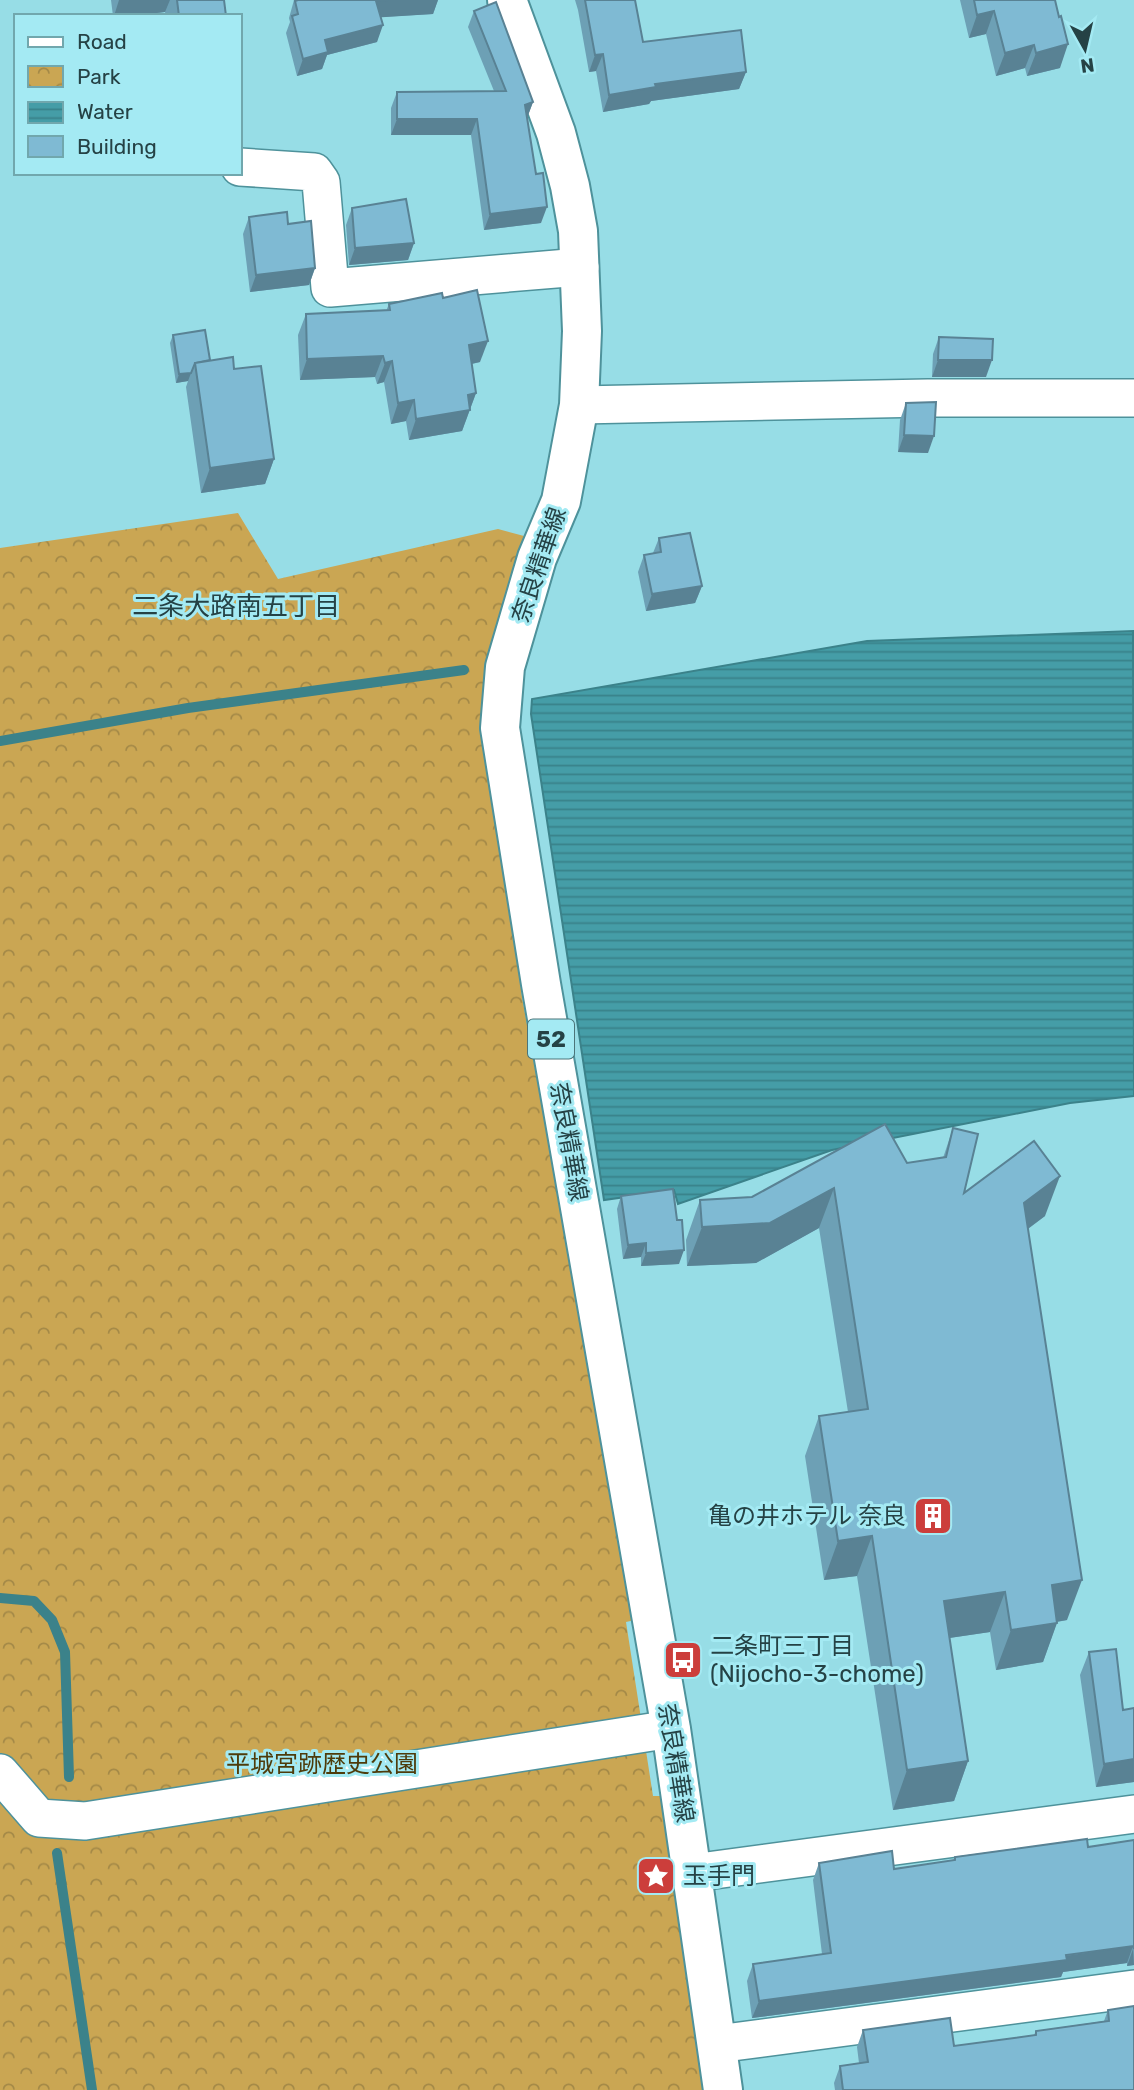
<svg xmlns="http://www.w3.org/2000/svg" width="1134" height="2090" viewBox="0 0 1134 2090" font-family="Rubik,'Noto Sans JP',sans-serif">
  <defs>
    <pattern id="park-crowns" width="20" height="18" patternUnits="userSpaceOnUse" patternTransform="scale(1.75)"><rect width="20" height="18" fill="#caa653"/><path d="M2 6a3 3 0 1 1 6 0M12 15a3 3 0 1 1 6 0" fill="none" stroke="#a48947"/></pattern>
    <pattern id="water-rules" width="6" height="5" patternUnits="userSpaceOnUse" patternTransform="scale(1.75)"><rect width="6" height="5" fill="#459da7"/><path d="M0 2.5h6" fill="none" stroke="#39828a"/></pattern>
  </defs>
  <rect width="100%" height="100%" fill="#97dde6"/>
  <polygon fill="url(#park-crowns)" points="238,513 278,579 498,529 524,536 491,688 492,768 522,997 635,1620 626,1622 653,1796 665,1796 706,2090 0,2090 0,548"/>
  <polygon fill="url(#water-rules)" stroke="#3b828a" stroke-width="2" points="1133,631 1134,1096 1070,1103 832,1150 678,1204 674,1190 604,1200 531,714 532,699 867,641"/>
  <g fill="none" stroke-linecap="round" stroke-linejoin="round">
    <g stroke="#3b828a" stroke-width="10">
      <polyline points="0,741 188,708 464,670"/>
      <polyline points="0,1598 34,1601 52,1620 65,1652 69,1777"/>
      <polyline points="57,1853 92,2090"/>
    </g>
    <g stroke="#4e929b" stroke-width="40">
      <g id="minor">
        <polyline points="240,167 314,172 321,182 330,288 580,267"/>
        <polyline points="579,405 928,398 1134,398"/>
        <polyline points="0,1773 39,1818 85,1821 671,1729"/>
        <polyline points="692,1873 1134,1814"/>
        <polyline points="717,2044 1134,1989"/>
      </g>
    </g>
    <g stroke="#4e929b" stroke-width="42">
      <polyline id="major" points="507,0 556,133 570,186 578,231 582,331 579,405 561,501 537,558 505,667 500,728 541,984 671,1729 723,2090"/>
    </g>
    <use href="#minor" stroke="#fff" stroke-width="37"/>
    <use href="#major" stroke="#fff" stroke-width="38"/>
  </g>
  <g fill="#6da0b5">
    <polygon points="111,0 224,0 226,16 166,16 165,12 132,16 113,16"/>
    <polygon points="294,0 438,0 433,14 381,17 377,42 327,55 322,69 297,76 286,33 290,22 289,18"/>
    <polygon points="575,0 635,0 643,42 746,72 739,89 651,101 649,104 603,112 596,71 589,72 578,10"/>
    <polygon points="960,0 1055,0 1060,68 1027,76 1025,68 996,76 986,34 969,38"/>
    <polygon points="474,11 533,102 527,118 541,223 484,230 471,135 391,135 391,108 397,92 494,91 468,27"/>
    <polygon points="352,208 414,243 408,260 349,265 346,225"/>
    <polygon points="249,217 315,268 309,285 250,292 243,234"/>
    <polygon points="443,298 480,362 472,364 476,393 462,431 409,440 406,421 391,424 384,382 377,384 375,377 300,380 298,335 306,314 386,311 389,304"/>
    <polygon points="173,335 210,360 234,369 274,459 265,484 201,493 186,387 188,381 176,383 170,343"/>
    <polygon points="939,337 986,377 932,377 933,354"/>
    <polygon points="906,403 928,453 898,452 900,420"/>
    <polygon points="659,538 702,586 695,603 646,611 638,572 644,555 653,553"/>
    <polygon points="953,1128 964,1193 1045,1216 1028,1229 1067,1620 1057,1622 1043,1662 996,1670 990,1632 949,1638 968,1761 954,1801 893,1810 857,1576 824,1580 805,1456 819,1416 848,1412 819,1228 756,1263 687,1266 686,1240 700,1200 752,1197 907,1163 943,1158"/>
    <polygon points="621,1196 679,1264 641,1266 641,1257 623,1259 617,1209"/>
    <polygon points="1089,1652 1123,1710 1134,1708 1134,1782 1096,1787 1080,1675"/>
    <polygon points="1134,1840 1134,1965 1127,1966 1127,1963 1063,1972 1061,1977 752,2018 747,1981 753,1964 822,1954 813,1880 819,1863 894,1869 953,1860 955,1857 1088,1847"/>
    <polygon points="1108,2010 1134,2090 835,2090 834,2083 840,2066 859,2063 857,2047 863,2030 954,2046 1034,2035 1036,2031 1104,2021"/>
  </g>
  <g fill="#598294">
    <polygon points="119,0 170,0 165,12 132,16 114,16"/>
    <polygon points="388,0 438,0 433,14 370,18 376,1"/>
    <polygon points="994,11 986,34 969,38 977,15"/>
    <polygon points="383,25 377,42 327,55 322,69 297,76 303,59 325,40"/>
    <polygon points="1068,44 1060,68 1027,76 1036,53"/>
    <polygon points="1034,45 1025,68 996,76 1005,53"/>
    <polygon points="603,54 596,71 589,72 595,55"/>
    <polygon points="746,72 739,89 651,101 649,104 603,112 609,95 655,84"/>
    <polygon points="533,102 527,118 525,105"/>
    <polygon points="397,119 477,119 471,135 391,135"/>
    <polygon points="547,207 541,223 484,230 490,214"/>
    <polygon points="414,243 408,260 349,265 355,248"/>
    <polygon points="315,268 309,285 250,292 256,275"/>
    <polygon points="488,341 480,362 461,366 469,345"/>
    <polygon points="383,356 375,377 300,380 307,359"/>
    <polygon points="938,360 992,360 986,377 932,377"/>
    <polygon points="392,361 384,382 377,384 385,363"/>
    <polygon points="191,373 188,381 176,383 179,374"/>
    <polygon points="476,393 462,431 409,440 416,419 468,395"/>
    <polygon points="414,400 406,421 391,424 398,403"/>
    <polygon points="904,435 934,436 928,453 898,452"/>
    <polygon points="274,459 265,484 201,493 210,468"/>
    <polygon points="702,586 695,603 646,611 652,594"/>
    <polygon points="1060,1176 1045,1216 1010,1242 1024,1203"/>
    <polygon points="834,1188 819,1228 756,1263 687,1266 702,1227"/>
    <polygon points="646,1243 641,1257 623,1259 628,1245"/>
    <polygon points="684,1250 679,1264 641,1266 646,1253"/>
    <polygon points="872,1536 857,1576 824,1580 838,1541"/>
    <polygon points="1082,1580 1067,1620 1037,1625 1052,1585"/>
    <polygon points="1005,1592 990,1632 929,1641 944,1601"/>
    <polygon points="1057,1623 1043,1662 996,1670 1011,1630"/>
    <polygon points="1134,1759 1134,1782 1096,1787 1104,1764"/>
    <polygon points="968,1761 954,1801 893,1810 907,1770"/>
    <polygon points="1133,1946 1127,1963 1063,1972 1061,1977 752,2018 759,2001"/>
    <polygon points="1133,1949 1134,1965 1127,1966"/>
  </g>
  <g fill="#7fbad3" stroke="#598294" stroke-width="2">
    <polygon points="177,0 224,0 226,16 179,16"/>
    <polygon points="298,0 388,0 376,1 383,25 325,40 328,52 303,59 292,16 298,14 295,1"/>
    <polygon points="585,0 635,0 643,42 741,30 746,72 655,84 656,87 609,95 603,54 595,55"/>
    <polygon points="974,0 1055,0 1059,17 1061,16 1068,44 1036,53 1034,45 1005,53 994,11 977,15"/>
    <polygon points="496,2 533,102 525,105 536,174 543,173 547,207 490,214 477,119 397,119 397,92 506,91 474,11"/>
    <polygon points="406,199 414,243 355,248 352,208"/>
    <polygon points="287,212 288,224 311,221 315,268 256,275 249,217"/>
    <polygon points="477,290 488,341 469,345 476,393 468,395 470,410 416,419 414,400 398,403 392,361 385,363 383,356 307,359 306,314 390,310 389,304 442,293 443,298"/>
    <polygon points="205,330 210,360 195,363 191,373 179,374 173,335"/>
    <polygon points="939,337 993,339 992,360 938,360"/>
    <polygon points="233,357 234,369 261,366 274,459 210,468 195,363"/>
    <polygon points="936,402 934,436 904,435 906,403"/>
    <polygon points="690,533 702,586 652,594 644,555 661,552 659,538"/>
    <polygon points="885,1124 907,1163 946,1157 953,1128 978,1134 964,1193 1034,1141 1060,1176 1024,1203 1082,1580 1052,1585 1057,1623 1011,1630 1005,1592 944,1601 968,1761 907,1770 872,1536 838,1541 819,1416 868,1409 834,1188 770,1223 702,1227 700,1200 752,1197"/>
    <polygon points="673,1189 677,1220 682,1220 684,1250 646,1253 646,1243 628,1245 621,1196"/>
    <polygon points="1116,1649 1123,1710 1134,1708 1134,1759 1104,1764 1089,1652"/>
    <polygon points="1087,1839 1088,1847 1134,1840 1134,1949 1133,1946 1066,1955 1067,1960 759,2001 753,1964 831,1953 819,1863 892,1851 894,1869 955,1860 955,1857"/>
    <polygon points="1134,2006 1134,2090 843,2090 840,2066 868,2062 863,2030 950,2018 954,2046 1036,2035 1036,2031 1109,2021 1108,2010"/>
  </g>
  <defs>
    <g id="building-square" transform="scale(2.0125)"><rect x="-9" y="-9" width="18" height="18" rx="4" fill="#cc3e3b" stroke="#a4eaf3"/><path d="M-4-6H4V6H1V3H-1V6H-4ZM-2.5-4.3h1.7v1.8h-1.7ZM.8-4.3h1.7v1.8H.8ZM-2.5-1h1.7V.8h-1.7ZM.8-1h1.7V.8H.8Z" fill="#fff"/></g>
    <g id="bus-square" transform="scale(2.0125)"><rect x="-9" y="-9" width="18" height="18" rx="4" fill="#cc3e3b" stroke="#a4eaf3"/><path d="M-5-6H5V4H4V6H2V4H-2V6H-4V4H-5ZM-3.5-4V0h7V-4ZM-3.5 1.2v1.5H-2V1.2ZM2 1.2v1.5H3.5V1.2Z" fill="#fff"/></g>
    <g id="sight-square" transform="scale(2.0125)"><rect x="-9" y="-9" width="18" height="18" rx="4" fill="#cc3e3b" stroke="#a4eaf3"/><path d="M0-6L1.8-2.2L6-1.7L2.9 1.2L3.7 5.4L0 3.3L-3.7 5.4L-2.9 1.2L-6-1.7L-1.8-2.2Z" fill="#fff"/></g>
  </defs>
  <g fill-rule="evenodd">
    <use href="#building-square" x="933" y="1516"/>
    <use href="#bus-square" x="683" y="1660"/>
    <use href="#sight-square" x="656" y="1876"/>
  </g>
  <g text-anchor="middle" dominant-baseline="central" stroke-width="6" stroke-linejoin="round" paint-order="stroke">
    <rect fill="#a4eaf3" stroke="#4b7479" stroke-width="2" x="528" y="1019.5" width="46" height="39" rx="5"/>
    <g font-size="23" font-weight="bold" fill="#254245">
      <text x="551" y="1039">52</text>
    </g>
    <g font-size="24" fill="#254245" stroke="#a4eaf3">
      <text transform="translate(539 565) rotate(-71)">奈良精華線</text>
      <text transform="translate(569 1142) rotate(80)">奈良精華線</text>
      <text transform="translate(676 1763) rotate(81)">奈良精華線</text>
    </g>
    <g font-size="24" fill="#254245" stroke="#a4eaf3" text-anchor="start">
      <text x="906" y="1516" text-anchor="end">亀の井ホテル 奈良</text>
      <text x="710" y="1646">二条町三丁目<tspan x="710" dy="28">(Nijocho-3-chome)</tspan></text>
      <text x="683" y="1876">玉手門</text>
    </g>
    <g font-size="24" fill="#4e3b0a" stroke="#a4eaf3">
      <text x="322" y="1764">平城宮跡歴史公園</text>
    </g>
    <g font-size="26" fill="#254245" stroke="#a4eaf3">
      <text x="236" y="606">二条大路南五丁目</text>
    </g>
  </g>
  <rect x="14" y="14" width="228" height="161" fill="#a4eaf3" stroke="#71a7ad" stroke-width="2"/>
  <rect x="28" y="37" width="35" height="10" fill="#ffffff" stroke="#71a7ad" stroke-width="2"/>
  <text x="77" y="49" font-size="21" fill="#254245">Road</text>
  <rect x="28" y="66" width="35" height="21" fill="url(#park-crowns)" stroke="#71a7ad" stroke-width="2"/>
  <text x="77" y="84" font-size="21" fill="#254245">Park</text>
  <rect x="28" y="102" width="35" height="21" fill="url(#water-rules)" stroke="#71a7ad" stroke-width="2"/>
  <text x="77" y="119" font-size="21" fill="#254245">Water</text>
  <rect x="28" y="136" width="35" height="21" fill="#7fbad3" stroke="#71a7ad" stroke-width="2"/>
  <text x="77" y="154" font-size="21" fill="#254245">Building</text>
  <g transform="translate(1085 49) rotate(172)" stroke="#a4eaf3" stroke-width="5" paint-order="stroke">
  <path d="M0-5L12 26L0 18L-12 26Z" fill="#254245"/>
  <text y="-10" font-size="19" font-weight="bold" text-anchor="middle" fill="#254245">N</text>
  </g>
</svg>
